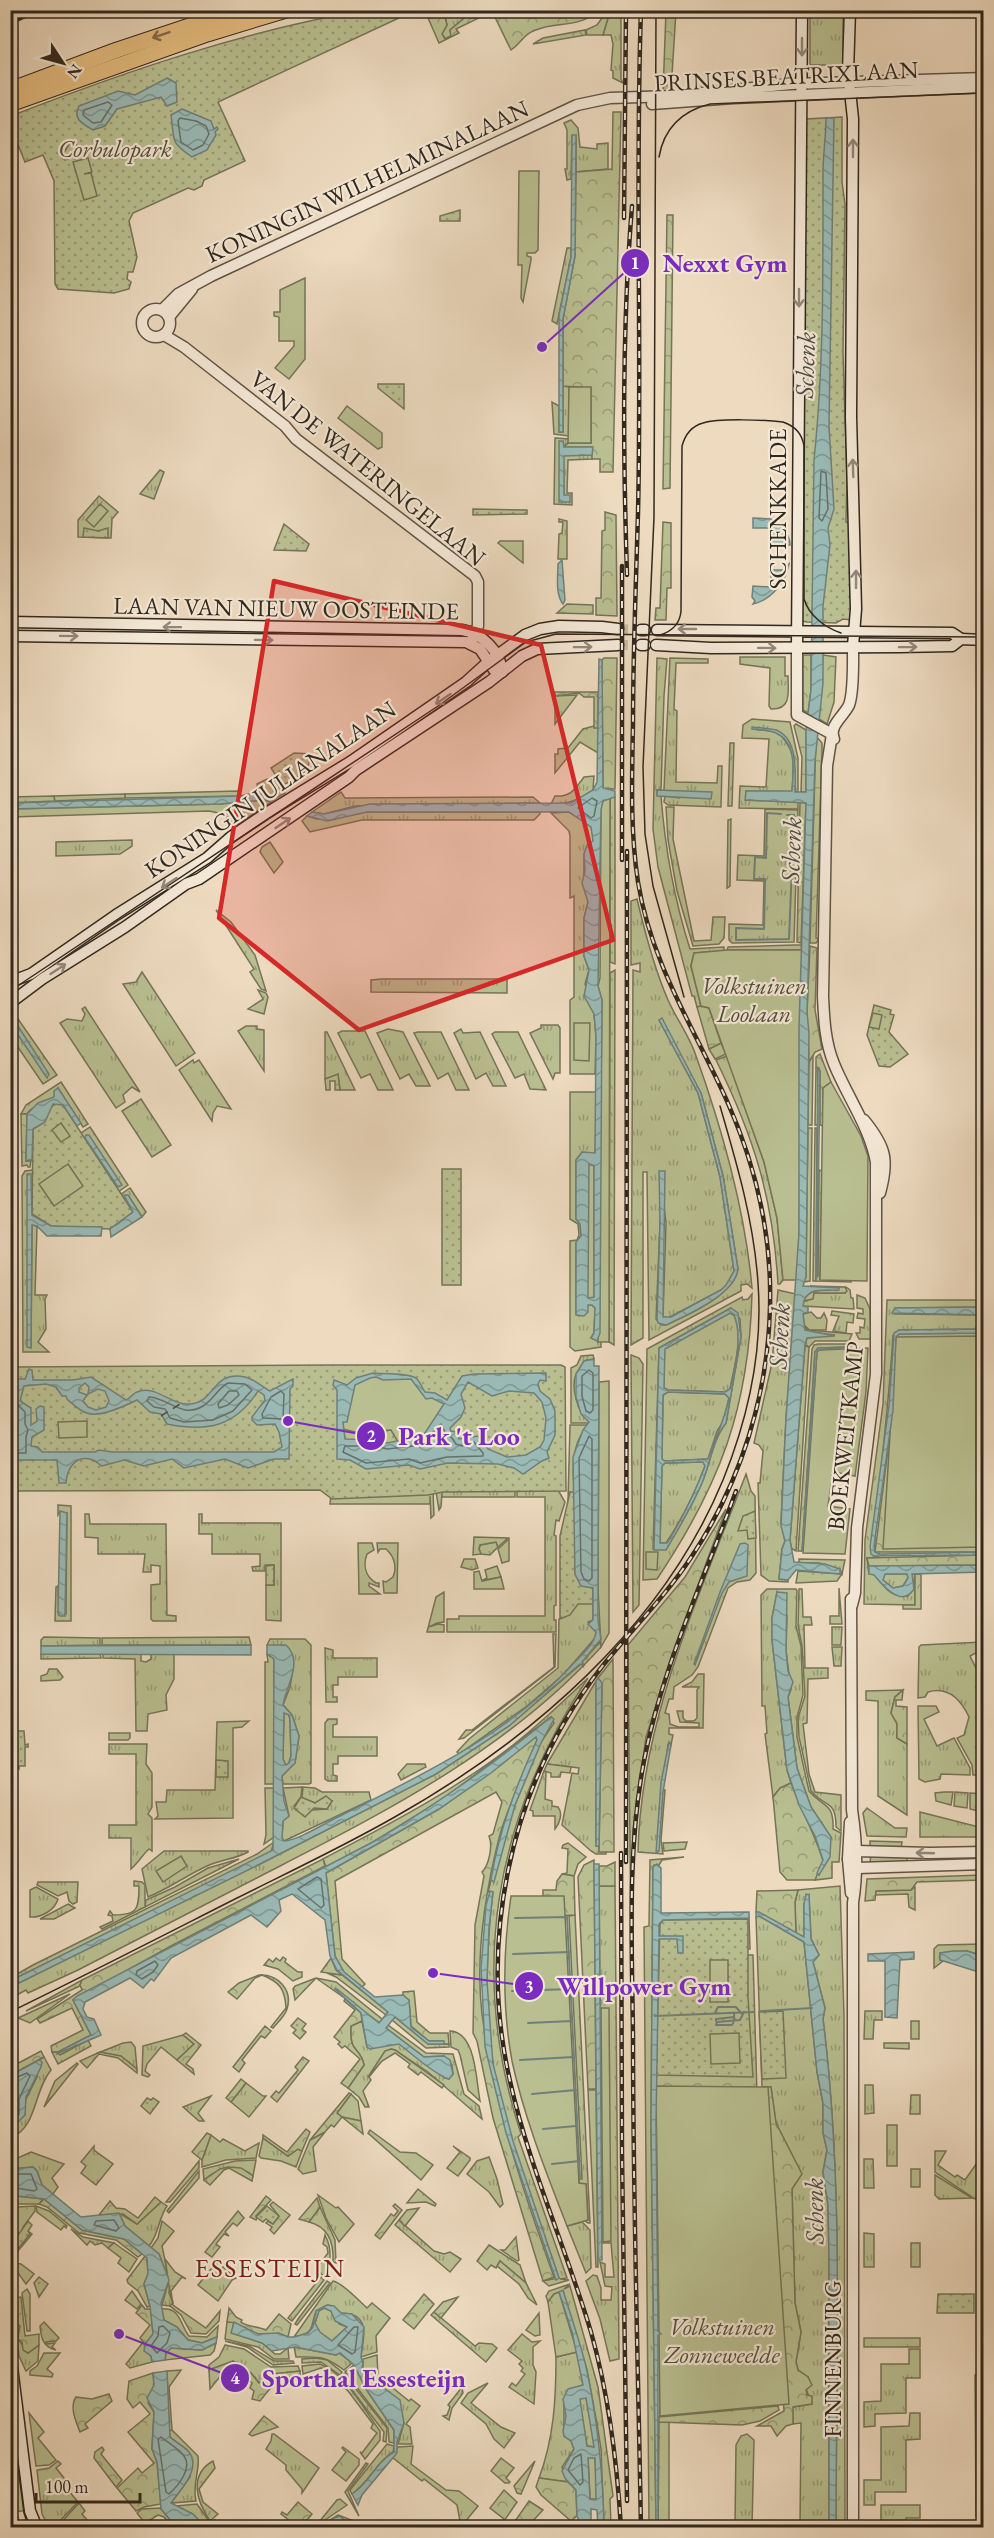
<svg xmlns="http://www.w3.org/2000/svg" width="994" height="2538" viewBox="0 0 994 2538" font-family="'EB Garamond',serif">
  <defs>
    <pattern id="grass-tufts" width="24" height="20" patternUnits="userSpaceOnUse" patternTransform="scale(1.5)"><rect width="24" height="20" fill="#b9bf91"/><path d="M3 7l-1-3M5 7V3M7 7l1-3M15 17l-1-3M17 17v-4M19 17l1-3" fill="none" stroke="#979b76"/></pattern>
    <pattern id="forest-crowns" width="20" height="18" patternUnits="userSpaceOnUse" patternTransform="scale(1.5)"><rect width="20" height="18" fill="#b9bf91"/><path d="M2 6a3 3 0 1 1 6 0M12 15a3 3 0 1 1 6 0" fill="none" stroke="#979b76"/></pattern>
    <pattern id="park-dots" width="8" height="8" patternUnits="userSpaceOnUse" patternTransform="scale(1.5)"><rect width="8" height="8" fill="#b9bf91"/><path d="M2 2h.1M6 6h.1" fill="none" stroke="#979b76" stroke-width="1.8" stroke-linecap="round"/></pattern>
    <pattern id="water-waves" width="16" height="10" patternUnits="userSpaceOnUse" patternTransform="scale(1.5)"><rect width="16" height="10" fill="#9abab6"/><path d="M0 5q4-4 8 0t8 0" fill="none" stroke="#7e9793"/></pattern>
  </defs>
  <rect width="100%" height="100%" fill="#eddabf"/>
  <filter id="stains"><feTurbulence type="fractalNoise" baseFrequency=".00333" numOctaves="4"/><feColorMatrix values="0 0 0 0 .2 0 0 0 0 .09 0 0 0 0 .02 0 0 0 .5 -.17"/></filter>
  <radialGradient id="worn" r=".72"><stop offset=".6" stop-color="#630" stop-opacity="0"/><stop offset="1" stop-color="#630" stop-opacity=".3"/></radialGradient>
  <g fill="url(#grass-tufts)" stroke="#757458" stroke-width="1.5" fill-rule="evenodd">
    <polygon points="610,11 621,11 621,79 623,83 613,78 613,71 611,70 613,44 611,35 603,35"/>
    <rect x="810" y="11" width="33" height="54"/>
    <polygon points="468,15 450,30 451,36 445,39 442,34 447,25 445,17"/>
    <polygon points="571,120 578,128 580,147 597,149 597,144 608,143 608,169 576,172 576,136 572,136 571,179 567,180 565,169 567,169 567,130 564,123"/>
    <polygon points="567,248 571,248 571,257 557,324 552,321"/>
    <polygon points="563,386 569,387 569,436 554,434 552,402 559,406 559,432 563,432"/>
    <polygon points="555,438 569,439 568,443 564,447 563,441 564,495 563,455 592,455 592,459 568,460 567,493 572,493 572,505 554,504"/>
    <polygon points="160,470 164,472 154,499 140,494"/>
    <polygon points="99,496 118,512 112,519 111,538 78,537 78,520"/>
    <polygon points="559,519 567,521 567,559 558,559 559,534 562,533 563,522 559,522"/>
    <path d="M 740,657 L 785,657 L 785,676 L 788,676 C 788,692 792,710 771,709 L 769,706 L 770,668 L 740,664 Z"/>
    <path d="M 657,658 L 667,659 L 664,696 L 661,790 L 657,790 L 657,795 L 661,796 C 665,848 674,899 690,949 L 724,947 L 724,951 L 694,953 L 691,966 L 701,1006 L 697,1007 L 694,996 L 692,996 L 658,867 L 653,829 Z"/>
    <polygon points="670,658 708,659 708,663 676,663 674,709 677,711 676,782 717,783 718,766 722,766 721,807 668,805 664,802 665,796 680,798 664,790"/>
    <polygon points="577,695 555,724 555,696"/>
    <path d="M 752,719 L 790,722 L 798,758 L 798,792 L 795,792 C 795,764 797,751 776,730 L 752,729 C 760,730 770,730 777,733 C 798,743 793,773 792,792 L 746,791 L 746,800 L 798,802 L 798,809 L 739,808 L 740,786 L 766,787 L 769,739 L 742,738 L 743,725 Z"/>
    <polygon points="594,726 598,728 598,753 580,742 555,773 555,754 558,754 558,749 568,748 583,729"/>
    <polygon points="730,743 734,743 732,806 728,806"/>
    <path d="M 594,776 L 593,790 C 579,800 569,804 551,804 L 555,796 C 571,797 575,789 584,777 Z"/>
    <polygon points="238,791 240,796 125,798 125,794"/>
    <polygon points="341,792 345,798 533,797 540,803 355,806 324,814 312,812"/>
    <polygon points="54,796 55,801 11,803 10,797"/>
    <polygon points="264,800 271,802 238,824 233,824 223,814 209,811 11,817 10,809 220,804"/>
    <polygon points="666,807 674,807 673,839 694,941 711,940 713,917 725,917 724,938 719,944 693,946 677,891 668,840"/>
    <polygon points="765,809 798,810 794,942 732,943 729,940 729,924 763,925 764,881 737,880 738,855 764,856"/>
    <polygon points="367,812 540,812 540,814 534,820 362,820 310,832 302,821 307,816 317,819"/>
    <polygon points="569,812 588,824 593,830 593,841 584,854 584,876 588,902 584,918 584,956 589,970 585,984 594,1014 596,1036 595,1074 570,1074 570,1000 574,997 574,896 570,898 570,836 569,831 551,813"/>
    <polygon points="731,819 730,886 727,888 728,820"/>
    <polygon points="132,840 132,846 120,854 56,856 56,842"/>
    <path d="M 637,899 C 645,933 654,968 668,1000 C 676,1018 688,1034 695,1053 C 722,1128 745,1208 752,1288 L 747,1284 L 741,1285 L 741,1291 L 649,1340 L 647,1172 L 643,1172 L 643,1338 L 631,1345 L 633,970 L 640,972 L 640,963 L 631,965 L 631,901 ZM 659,1020 L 701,1093 L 723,1176 L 738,1269 C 734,1295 688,1315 666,1325 L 661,1325 L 656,1319 L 660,1223 L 660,1171 L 666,1223 L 663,1317 L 668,1318 L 721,1290 L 726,1286 L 734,1271 L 720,1177 L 698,1093 Z"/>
    <polygon points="216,910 231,922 255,955 266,991 261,989 250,972 254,969"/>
    <polygon points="794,945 801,945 802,950 727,950 728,947"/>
    <polygon points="142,972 195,1053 176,1066 123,984 136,982"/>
    <polygon points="382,979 507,979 507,993 371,992 371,980"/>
    <polygon points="258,990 266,993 268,997 264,1014 248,1009 263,999"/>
    <polygon points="85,1007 140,1092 132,1087 123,1095 125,1102 116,1108 60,1023 67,1019 82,1021 85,1014 82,1009"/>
    <polygon points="16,1016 57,1075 43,1084 11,1037 10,1019"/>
    <polygon points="541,1025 558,1025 560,1028 560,1073 555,1073 553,1079 530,1033 541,1028"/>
    <polygon points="246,1026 257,1026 257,1029 264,1030 264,1071 238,1031"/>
    <polygon points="388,1029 403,1032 430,1086 416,1086 409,1074 400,1079 377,1033"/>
    <polygon points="461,1029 463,1033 480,1032 506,1086 493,1086 486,1073 476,1079 454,1033"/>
    <polygon points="342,1031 365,1031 393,1090 378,1090 370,1074 361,1078 338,1033"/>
    <polygon points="325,1032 327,1032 355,1090 340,1090 338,1075 325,1079"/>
    <polygon points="418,1032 441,1032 469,1090 456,1090 448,1073 438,1079 414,1033"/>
    <polygon points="495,1032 518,1032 546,1090 530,1089 524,1074 515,1078 492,1034"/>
    <polygon points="721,1043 726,1054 715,1059 709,1049"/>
    <polygon points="813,1055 812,1125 808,1125 809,1062"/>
    <path d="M 727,1056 L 764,1162 L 777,1218 L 783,1280 L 780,1284 L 778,1284 C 773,1198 754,1137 716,1060 Z"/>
    <polygon points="193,1060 194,1063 199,1060 231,1109 217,1106 213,1113 212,1121 179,1070"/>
    <polygon points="816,1068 818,1068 818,1125 815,1125"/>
    <polygon points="61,1082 88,1124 83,1127 58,1088 55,1097 30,1110 27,1114 21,1114 26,1105"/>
    <polygon points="570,1092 597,1092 595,1154 582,1152 576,1160 576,1219 580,1224 581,1236 576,1243 576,1314 579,1316 588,1305 592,1305 595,1308 594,1333 591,1338 601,1342 601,1347 575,1351 570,1347 570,1241 577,1240 579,1235 578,1224 570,1219"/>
    <polygon points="141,1099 171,1145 152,1157 122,1111"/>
    <polygon points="90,1127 128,1185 115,1194 75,1137"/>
    <polygon points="808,1128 812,1128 810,1281 803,1282 806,1277"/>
    <polygon points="815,1128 817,1128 816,1281 813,1281"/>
    <polygon points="592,1164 594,1165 594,1298 587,1298 587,1166"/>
    <polygon points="47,1168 32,1183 31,1348 32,1225 37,1226 35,1295 47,1295 45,1299 46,1329 38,1342 49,1352 23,1352 22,1176 25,1171"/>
    <polygon points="130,1188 146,1212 142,1217 128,1195 132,1215 110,1229 117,1197"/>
    <polygon points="846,1287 850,1290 851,1298 853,1298 854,1309 803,1306 803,1301 807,1301 813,1293 845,1293"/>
    <polygon points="778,1290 796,1294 786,1418 781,1522 785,1541 782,1549 779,1579 788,1580 788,1582 769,1581 761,1575 758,1483 760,1483 763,1451 759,1445 754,1443 772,1363"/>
    <path d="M 752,1294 C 749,1408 720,1485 657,1579 L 643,1580 L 647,1349 L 742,1297 L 743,1300 L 748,1299 ZM 731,1308 L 740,1319 L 741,1337 L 726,1423 C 713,1439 710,1464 702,1483 C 692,1506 679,1528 666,1549 L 653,1549 L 659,1348 Z"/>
    <polygon points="857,1295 865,1298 870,1309 871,1339 859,1339 856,1333 860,1333 860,1327 864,1328 865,1319 857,1318 858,1313 863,1314 863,1309 857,1308"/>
    <path d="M 887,1300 L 983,1300 L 983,1307 L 895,1308 L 895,1314 L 983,1315 L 983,1329 L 899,1330 L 893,1335 C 889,1409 878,1482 874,1556 L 879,1557 L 867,1558 L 869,1574 L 874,1574 C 884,1587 891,1598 908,1596 L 914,1586 L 912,1574 L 915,1574 L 915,1605 L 864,1604 L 865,1540 L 883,1404 Z"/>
    <polygon points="832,1311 854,1314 853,1323 847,1322 846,1333 833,1331 839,1316 831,1315"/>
    <polygon points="811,1312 817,1318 821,1318 824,1313 827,1320 826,1330 809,1330 804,1325 803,1314"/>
    <path d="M 730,1313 L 734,1315 C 744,1337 734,1367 730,1389 L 725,1392 L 668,1390 L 664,1388 L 664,1349 Z"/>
    <polygon points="818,1344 851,1344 851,1347 818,1348 815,1352 802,1551 798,1551 812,1349 814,1345"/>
    <polygon points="805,1345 809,1347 796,1551 791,1548 790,1540"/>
    <path d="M 593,1355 L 594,1359 L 584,1361 C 582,1366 578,1370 576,1374 C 571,1386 577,1414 589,1420 L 589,1423 L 571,1423 L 571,1368 L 577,1365 L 581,1356 Z"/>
    <polygon points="631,1355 639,1358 643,1364 639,1605 633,1612"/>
    <polygon points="668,1392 725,1394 729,1398 723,1422 717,1431 708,1459 665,1461 662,1459 663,1395"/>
    <path d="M 570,1425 L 589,1425 C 571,1441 572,1473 575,1494 L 568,1501 Z"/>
    <path d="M 703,1462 L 705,1466 C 695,1493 682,1519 666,1543 L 660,1543 L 662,1466 L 665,1463 Z"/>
    <path d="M 746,1474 L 751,1491 L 755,1496 L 756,1573 L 750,1580 L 737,1582 L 728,1588 L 698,1667 L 692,1675 L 674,1687 L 673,1699 L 669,1699 L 665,1713 L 669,1714 L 670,1724 L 678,1727 L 699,1727 L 699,1723 L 680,1722 L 677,1711 L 683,1711 L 683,1718 L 686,1721 L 694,1721 L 697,1718 L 697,1690 L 699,1687 L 682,1687 L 692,1682 L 698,1674 L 704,1674 L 703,1728 L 669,1728 L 669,1734 L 673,1735 L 671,1745 L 670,1743 L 668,1744 L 663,1790 L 665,1790 L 661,1840 L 663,1854 L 638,1852 C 641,1719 699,1597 746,1474 Z"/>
    <polygon points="515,1482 515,1497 442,1497 442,1493 441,1507 439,1510 436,1492"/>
    <polygon points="517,1482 558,1490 565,1502 559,1521 556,1520 554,1535 556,1536 556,1605 554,1606 554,1620 556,1620 556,1632 447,1632 447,1619 459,1619 459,1616 545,1616 545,1497 517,1497"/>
    <polygon points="433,1492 434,1515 431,1518 430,1496 430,1504 330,1504 331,1494"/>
    <polygon points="58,1505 71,1506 71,1621 55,1621 56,1587 58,1586 59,1615 66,1614 67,1513 60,1512 58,1515"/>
    <polygon points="571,1512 574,1512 575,1574 593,1588 593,1620 588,1622 596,1632 595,1638 563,1675 527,1706 459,1754 457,1752 469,1739 558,1668 559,1619 565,1617 575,1576"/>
    <polygon points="85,1514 89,1514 90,1524 166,1524 167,1615 176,1616 176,1621 153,1621 151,1619 151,1585 160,1584 160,1566 151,1565 151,1572 143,1572 145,1554 98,1554 98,1538 85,1537"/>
    <polygon points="199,1514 202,1514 202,1523 281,1523 281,1621 266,1620 266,1585 274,1585 274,1565 265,1565 265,1571 253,1571 252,1567 260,1566 260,1554 212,1554 212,1534 199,1534"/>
    <polygon points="496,1542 498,1547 490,1555 481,1554 479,1549 480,1545"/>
    <polygon points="464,1559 475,1559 478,1568 472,1570 461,1567"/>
    <polygon points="799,1559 845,1560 842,1574 840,1569 819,1563 799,1563"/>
    <polygon points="497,1566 501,1577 481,1581 487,1578 485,1570"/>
    <polygon points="884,1574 907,1574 908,1578 903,1586 893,1588 883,1580"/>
    <polygon points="839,1588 842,1624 830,1624 830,1616 839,1616"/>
    <path d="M 767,1589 L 796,1589 L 797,1591 L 796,1626 L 801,1646 L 803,1695 L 797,1717 L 797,1737 L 809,1791 C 823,1808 834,1801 833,1829 L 841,1833 L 839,1862 L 832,1862 L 832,1878 L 815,1880 L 817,1873 L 819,1875 L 831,1837 L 811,1807 L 797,1768 L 788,1697 L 791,1690 L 786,1650 L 787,1616 L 777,1592 L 772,1618 L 772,1640 L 787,1770 L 791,1783 L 780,1788 L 773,1797 L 765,1734 L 767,1733 L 765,1706 L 762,1706 L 761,1595 Z"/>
    <path d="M 799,1589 L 802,1589 L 803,1617 L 811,1617 L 812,1625 L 804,1625 L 805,1668 L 828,1668 L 828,1678 L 808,1679 L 807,1723 L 803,1724 L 809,1774 L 815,1792 L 841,1795 L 841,1831 L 836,1827 C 836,1799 825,1808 811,1791 L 799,1737 L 798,1718 L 805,1696 L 802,1646 L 798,1626 Z"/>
    <polygon points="832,1627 842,1627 841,1645 832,1645"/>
    <polygon points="553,1634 556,1634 555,1667 464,1738 459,1739 466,1730 472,1730 554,1667"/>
    <polygon points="44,1637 100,1638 100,1645 41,1646 41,1640"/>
    <polygon points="249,1637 251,1645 102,1645 102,1638"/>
    <polygon points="270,1639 305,1639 311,1645 311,1783 309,1784 283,1784 282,1776 295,1763 299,1736 292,1715 283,1705 290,1687 293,1669 267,1645"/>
    <path d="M 600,1642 L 601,1647 C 513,1745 395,1807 280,1866 C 213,1901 145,1935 78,1970 L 28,1993 L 26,1990 L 11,1998 L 10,1978 L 33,1965 L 257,1854 L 274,1842 L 271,1852 L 16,1978 L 18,1983 L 262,1863 L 436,1774 L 509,1726 L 581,1664 L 583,1666 L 582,1662 Z"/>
    <path d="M 983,1642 L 983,1649 L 970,1656 L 983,1682 L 983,1775 L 973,1775 L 972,1765 L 957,1738 L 964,1735 L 969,1717 C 961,1700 948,1686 928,1692 L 925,1697 L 918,1698 L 919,1647 L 921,1645 Z"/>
    <polygon points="832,1647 842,1647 841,1666 834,1666"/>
    <polygon points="325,1648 333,1650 333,1658 377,1658 377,1677 338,1677 338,1685 333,1685 333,1697 337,1697 337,1702 326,1702"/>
    <polygon points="141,1653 141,1661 146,1662 151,1659 151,1653 174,1654 174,1679 166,1695 167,1710 148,1714 147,1731 136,1731 135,1659 103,1658 103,1654"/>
    <polygon points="41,1654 100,1654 101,1658 41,1659"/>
    <polygon points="267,1654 274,1659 274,1784 265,1784 265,1662 268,1662"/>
    <polygon points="49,1669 57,1669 63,1677 60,1680 41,1681 41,1676 47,1674"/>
    <path d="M 588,1678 C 494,1818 468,1972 521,2134 L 518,2137 L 567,2278 L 560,2279 L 569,2280 L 549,2286 L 543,2281 L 559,2278 C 536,2209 505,2137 493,2065 C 484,2008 486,1950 493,1892 L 488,1892 L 491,1880 L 515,1805 L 541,1742 L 554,1723 L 551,1717 L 443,1799 L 373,1842 L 326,1867 L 323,1859 C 388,1825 454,1791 513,1745 C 539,1725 564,1701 588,1678 Z"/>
    <polygon points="596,1681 596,1846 599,1846 599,1851 606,1851 606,1854 596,1854 591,1851 562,1825 572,1773 578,1774 579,1768 547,1764"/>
    <polygon points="903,1690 895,1697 891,1713 897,1724 897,1738 907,1744 907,1815 878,1796 878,1701 866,1700 866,1691"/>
    <polygon points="918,1706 936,1706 939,1712 924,1719 937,1746 954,1738 970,1768 970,1775 941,1774 940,1779 925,1782 919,1779"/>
    <polygon points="284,1712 289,1715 290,1720 291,1756 289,1763 286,1765 283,1759"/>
    <polygon points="328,1719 337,1719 337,1724 333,1725 333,1737 377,1737 377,1756 338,1756 338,1764 333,1764 333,1775 337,1776 337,1781 328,1781 325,1779 325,1723"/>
    <polygon points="249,1721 242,1727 233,1728 233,1818 155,1819 158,1816 156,1802 166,1802 167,1790 215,1790 217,1722"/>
    <polygon points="109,1733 130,1733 130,1738 128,1740 109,1740"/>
    <path d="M 109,1744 L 147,1744 L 146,1764 L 152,1773 L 152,1807 L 148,1814 L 152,1818 L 152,1851 L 149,1849 C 143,1854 139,1862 131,1869 L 131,1838 L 109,1838 L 109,1825 L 136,1825 L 136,1754 L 109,1754 Z"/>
    <polygon points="407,1764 425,1764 426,1767 401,1780 398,1774"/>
    <path d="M 544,1771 L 546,1772 L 545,1799 L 552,1801 L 552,1806 L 558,1807 C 563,1813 560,1823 555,1829 L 555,1816 L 533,1816 L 533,1811 L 530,1810 Z"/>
    <polygon points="302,1787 301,1797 294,1806 312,1810 327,1809 332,1801 315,1803 302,1798 303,1787 315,1788 322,1792 369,1792 371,1800 284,1841 282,1838 283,1821 289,1816 283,1788"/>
    <polygon points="265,1788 274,1788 274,1837 264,1844 266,1835"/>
    <polygon points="944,1792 953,1792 951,1805 936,1801 935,1793"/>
    <polygon points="955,1792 968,1793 967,1808 954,1806"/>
    <polygon points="970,1793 983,1794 983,1812 970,1809"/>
    <polygon points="867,1808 895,1828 907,1828 906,1837 867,1836 863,1813"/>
    <polygon points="920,1812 983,1828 983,1837 920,1837"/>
    <polygon points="870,1841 902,1842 901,1848 870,1849"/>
    <polygon points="687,1842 685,1849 664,1851 663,1843"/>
    <polygon points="568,1843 586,1857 578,1864 574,1876 562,1874 567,1873 568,1849 562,1848 563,1845"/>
    <path d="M 164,1851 L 248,1851 L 248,1852 C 235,1859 220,1860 207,1866 C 187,1875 168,1889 148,1897 L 142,1869 Z"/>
    <polygon points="871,1853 907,1854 907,1863 870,1864"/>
    <polygon points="684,1857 662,1860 659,1865 654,1865 653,1867 651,2122 656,2528 649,2527 644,1927 649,1926 650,1860"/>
    <polygon points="239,1859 145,1907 146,1900 175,1887 208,1868"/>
    <polygon points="38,1882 78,1882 77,1902 73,1904 69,1901 67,1892 58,1896 37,1885"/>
    <polygon points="599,1886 615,1886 619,2359 610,2361 600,2319 586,2281 593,2275 597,2276 601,2288 601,2300 611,2300 612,2287 605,2286 600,2262 605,2264 605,2277 614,2277 611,2243 602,2243"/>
    <path d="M 840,1886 L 844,2016 L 845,2527 L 836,2527 C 836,2358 844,2187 823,2019 L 825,2008 L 813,1962 L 819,1955 L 811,1939 L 809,1895 L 804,1904 L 804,1937 L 796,1934 L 795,1902 L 798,1890 Z"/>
    <path d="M 36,1887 L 58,1899 C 55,1910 41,1918 30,1917 L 30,1890 Z"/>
    <polygon points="915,1887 915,1910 909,1907 908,1894 875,1895 875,1891 911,1890"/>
    <polygon points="68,1904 75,1908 54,1919 40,1919"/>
    <polygon points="575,1915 590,2223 588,2223 585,2221 588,2220 586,2184 579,2184 579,2179 582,2179 569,1916"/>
    <polygon points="759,1916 804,1942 817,2072 823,2103 823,2133 827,2150 823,2172 828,2205 829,2259 829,2527 800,2527 801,2423 793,2424 792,2407 812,2404 806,2389 808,2377 798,2370 796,2362 801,2332 795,2303 792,2189 801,2174 776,2123 771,2087 762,2087 756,1917"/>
    <polygon points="983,1944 983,1956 967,1951 940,1953 940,1960 943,1961 934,1968 934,1949 938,1945"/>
    <polygon points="327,1973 342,1975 388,2012 386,2015 336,1977"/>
    <polygon points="316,1978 336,1982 382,2019 380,2023"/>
    <polygon points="82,1980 80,1986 26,2011"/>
    <polygon points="70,1994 30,2023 18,2018"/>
    <polygon points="865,2011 882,2011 882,2020 874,2020 873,2039 864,2039"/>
    <polygon points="395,2017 428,2044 449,2044 449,2047 426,2048 392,2020"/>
    <path d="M 362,2021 L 367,2047 L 399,2043 L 445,2078 L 449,2079 L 453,2074 L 452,2065 L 444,2056 L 424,2057 L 386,2028 L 388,2025 L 426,2053 L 453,2054 L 464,2094 L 479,2106 L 482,2119 L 428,2072 L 395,2050 L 391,2049 L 369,2077 L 371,2080 L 363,2091 L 369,2107 L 365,2107 L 359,2097 L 348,2088 L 364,2065 C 360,2045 349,2055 351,2026 Z"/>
    <rect x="911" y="2021" width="8" height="18"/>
    <polygon points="183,2035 194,2044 177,2060 161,2047 147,2064 145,2071 150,2075 148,2077 142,2075 143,2046"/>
    <polygon points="88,2040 91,2046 58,2064 52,2052 58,2052 60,2055"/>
    <polygon points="131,2042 135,2047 137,2069 120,2056 98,2053 123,2043"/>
    <path d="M 44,2057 L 51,2070 C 33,2092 38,2126 11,2138 L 10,2129 L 25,2115 L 25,2101 L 37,2077 L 39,2060 Z"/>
    <polygon points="246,2083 263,2096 266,2096 249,2117 231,2102"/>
    <polygon points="865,2085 873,2085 874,2113 865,2114"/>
    <polygon points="588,2090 596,2090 598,2267 596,2267"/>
    <polygon points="351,2094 358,2101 361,2121 342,2117 337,2113"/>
    <polygon points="911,2095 920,2095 920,2114 910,2114"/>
    <polygon points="211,2096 198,2113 204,2121 199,2121 183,2107"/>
    <rect x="887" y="2125" width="10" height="41"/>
    <polygon points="370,2130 400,2152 416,2153 433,2165 421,2180 368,2133"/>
    <polygon points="325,2132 313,2147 316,2171 303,2174 298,2169 310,2140"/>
    <polygon points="211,2135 220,2142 223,2139 245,2151 259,2143 256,2158 226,2160 202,2167 202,2160"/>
    <polygon points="263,2138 288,2156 298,2149 302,2151 296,2167 281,2161 261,2158 259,2156"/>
    <polygon points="94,2146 94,2150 113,2164 96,2185 81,2173 86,2166 81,2162"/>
    <polygon points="453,2146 470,2158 470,2160 458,2176 447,2168 460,2152"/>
    <polygon points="935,2151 946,2151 938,2165 955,2177 957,2175 965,2180 979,2160 978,2196 982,2196 983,2192 983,2199 975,2199 935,2172"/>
    <polygon points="31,2152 64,2164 52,2178 58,2187 53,2194 42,2185 37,2171 33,2167 11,2169 11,2161"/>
    <polygon points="489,2157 497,2179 503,2204 500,2207 489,2192 467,2174 477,2161"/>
    <polygon points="864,2159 873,2159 874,2188 864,2188"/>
    <path d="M 256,2160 L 253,2176 C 237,2162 219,2167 204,2180 L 203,2169 L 235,2161 Z"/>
    <rect x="911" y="2169" width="9" height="18"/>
    <polygon points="199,2171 199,2178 169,2213 167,2211"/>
    <polygon points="935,2175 972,2198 939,2199 935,2195"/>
    <polygon points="10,2192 17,2196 44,2199 39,2204 14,2204 11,2202"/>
    <polygon points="318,2195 336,2208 338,2207 354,2224 339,2242 326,2218"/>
    <path d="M 161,2202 L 167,2206 C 158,2219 159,2234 149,2246 L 125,2226 L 119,2213 L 137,2224 Z"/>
    <polygon points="36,2206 49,2211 67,2226 66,2228 64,2226 61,2230 37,2212"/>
    <path d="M 320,2207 L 335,2240 L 336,2263 L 333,2262 C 334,2243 329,2227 309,2222 Z"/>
    <polygon points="399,2220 434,2251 444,2254 450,2252 461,2259 450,2272 395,2225"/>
    <polygon points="162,2221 174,2231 162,2246 170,2284 169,2293 173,2303 170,2306 162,2305 169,2280 159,2254 151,2248 158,2238"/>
    <polygon points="582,2222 590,2230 591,2268 586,2273 567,2226"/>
    <polygon points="71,2229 83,2237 114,2243 108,2248 102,2243 95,2245 90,2241 87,2245"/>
    <polygon points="864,2233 874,2234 874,2267 864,2267"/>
    <rect x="911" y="2243" width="9" height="24"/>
    <polygon points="489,2245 520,2265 526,2283 500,2261 496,2268 491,2265 487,2270 477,2261"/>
    <polygon points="216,2263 221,2269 223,2267 236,2278 232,2280 218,2301 198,2285"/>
    <polygon points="321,2277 324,2280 292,2321 288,2318"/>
    <polygon points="327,2281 330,2283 297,2325 295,2324 298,2319"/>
    <path d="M 333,2281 C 343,2283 358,2300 367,2308 L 372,2303 L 390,2318 L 376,2336 L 377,2352 L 361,2357 C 362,2342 371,2321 351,2314 C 348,2313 345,2314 341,2313 C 327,2307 335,2300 316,2311 C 310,2327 316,2333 294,2337 Z"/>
    <polygon points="570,2284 564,2289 570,2286 598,2387 613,2496 610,2499 611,2527 604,2527 601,2449 597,2424 587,2370 563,2291 554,2294 548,2302 546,2296 549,2291"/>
    <polygon points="325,2308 331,2311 339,2324 347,2327 332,2341 319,2332 315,2323 319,2310"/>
    <path d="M 161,2309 C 181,2307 180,2325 189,2336 L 207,2337 L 218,2326 L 217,2337 L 202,2343 L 188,2340 L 177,2327 L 164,2320 Z"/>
    <polygon points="434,2312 475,2346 479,2343 492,2344 497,2348 486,2362 431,2315"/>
    <polygon points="15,2322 20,2326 18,2339 28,2353 39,2345 38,2361 26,2371 19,2356"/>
    <polygon points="227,2322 234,2322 232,2333 262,2343 275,2354 280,2354 288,2348 289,2359 274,2359 258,2347 225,2339"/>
    <polygon points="522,2334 532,2342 540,2341 533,2347 533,2365 536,2372 534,2404 509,2387 512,2383 516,2386 525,2374 521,2371 523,2368 519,2364 522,2361 508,2350"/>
    <rect x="864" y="2338" width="56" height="9"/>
    <polygon points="144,2341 145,2351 151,2356 152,2362 130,2368 126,2364"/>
    <polygon points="225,2341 249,2346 274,2361 293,2361 294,2363 273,2365 247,2347"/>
    <polygon points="216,2343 214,2351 210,2355 165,2360 166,2353 171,2348 202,2350"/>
    <polygon points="225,2345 244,2349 271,2367 298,2366 300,2371 273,2374 259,2383 251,2373 233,2361 209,2370 209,2365 219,2357"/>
    <path d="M 294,2347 L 336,2355 L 339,2353 L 352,2363 L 344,2370 C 324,2355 319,2357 296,2357 Z"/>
    <polygon points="909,2349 920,2349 920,2378 906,2378 906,2413 875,2414 875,2426 864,2427 864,2402 881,2401 881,2364 909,2364"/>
    <path d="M 577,2352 L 583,2385 L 572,2389 C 570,2393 566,2398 564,2402 C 564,2404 564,2432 564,2436 L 571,2441 L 574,2449 L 562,2467 L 568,2482 L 539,2478 C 554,2438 556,2399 556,2357 Z"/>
    <polygon points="377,2355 378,2376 409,2401 411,2399 420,2406 406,2424 410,2427 412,2444 398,2444 404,2423 370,2377 363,2374 363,2359"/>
    <polygon points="316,2358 327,2360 342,2372 340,2375 321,2362 302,2363 302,2359"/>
    <polygon points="354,2365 366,2389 394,2430 394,2443 389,2442 388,2428 345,2372"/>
    <polygon points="344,2374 387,2428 386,2442 383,2441 384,2432 381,2428 342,2377"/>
    <polygon points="488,2383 471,2403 501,2427 515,2433 504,2448 494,2439 486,2424 461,2403 468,2393"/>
    <polygon points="462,2387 463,2393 452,2408 449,2420 443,2416 447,2415 450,2407 448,2405"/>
    <polygon points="10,2398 15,2398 28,2510 15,2512 10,2472"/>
    <polygon points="586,2398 595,2447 587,2446 579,2399"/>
    <polygon points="29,2413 44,2432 38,2438 56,2460 49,2465 36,2466"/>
    <polygon points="910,2413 920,2413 920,2439 906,2440 906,2492 875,2492 875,2505 864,2505 864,2480 881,2480 881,2427 909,2426"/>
    <polygon points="659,2422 669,2422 669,2527 658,2528"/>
    <path d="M 172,2430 L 198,2456 C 200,2471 192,2485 196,2501 L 171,2503 L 190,2477 L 187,2450 L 170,2437 L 169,2431 Z"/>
    <polygon points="272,2434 274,2434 319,2468 302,2493 302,2489 286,2470 286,2465 266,2449 271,2441"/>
    <polygon points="747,2434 754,2440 752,2527 735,2527 736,2445 741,2436"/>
    <path d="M 387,2444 L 394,2446 L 393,2452 C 376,2462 370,2482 352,2494 L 350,2490 Z"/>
    <polygon points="413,2446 411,2464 446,2490 459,2491 478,2506 464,2523 460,2521 457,2505 424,2479 422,2481 392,2457 398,2447"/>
    <polygon points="588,2457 595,2458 597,2499 590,2499"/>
    <polygon points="58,2461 61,2464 56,2468 72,2488 69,2491 78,2502 54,2527 49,2527 42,2514 37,2470 49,2468"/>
    <path d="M 213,2461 L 215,2468 L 199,2489 L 203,2502 L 218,2514 L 210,2521 C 197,2502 188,2475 213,2461 Z"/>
    <polygon points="366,2463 368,2464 348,2491 359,2516 345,2492"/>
    <polygon points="79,2503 85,2511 82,2514 93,2527 57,2527"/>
    <polygon points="197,2504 211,2524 215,2520 217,2527 205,2527 193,2514 176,2506"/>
    <polygon points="881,2505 920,2505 920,2518 906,2518 906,2527 881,2527"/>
    <polygon points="338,2515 354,2521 357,2527 351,2527 340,2516 334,2518 324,2527 317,2528"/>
  </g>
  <g fill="url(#forest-crowns)" stroke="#757458" stroke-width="1.5">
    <path d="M 492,11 L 596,11 C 584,26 559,23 542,28 C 522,33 523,42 511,50 Z"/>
    <polygon points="607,11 610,11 603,35 587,35 586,30 597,25"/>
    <polygon points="666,11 676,11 671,91 663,93"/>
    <polygon points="480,14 483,16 456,29 459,33 439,43 428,18 445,17 447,25 442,34 445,39 451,36 450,30 468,15"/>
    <polygon points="585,30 586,35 533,44 543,38"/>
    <polygon points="613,112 621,112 613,472 600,472 600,459 592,459 592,447 564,447 568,443 591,443 591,388 563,386 563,319 575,256 576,172 612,169"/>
    <polygon points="667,215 673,215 670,488 663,489"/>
    <polygon points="605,512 616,515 617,616 596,615 596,598 601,598 602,531 605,530"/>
    <polygon points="663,522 671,523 671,588 667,588 666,620 655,620 656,608 660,608"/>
    <polygon points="567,604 593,605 593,614 557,613"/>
    <polygon points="803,655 811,655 811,690 808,713 803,710"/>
    <polygon points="823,655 836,657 834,702 827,724 819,719"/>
    <polygon points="604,658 617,658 615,789 603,789 602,660"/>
    <polygon points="555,692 598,692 598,728 594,728 594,697 584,697 579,693 555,696"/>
    <polygon points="796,724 806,730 806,792 801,792 802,757 794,726"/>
    <polygon points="816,736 822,743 822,752 816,938 819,939 816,943 810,943"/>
    <polygon points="267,779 272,782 276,780 285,793 278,797 253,793 258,790 257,784"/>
    <polygon points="125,794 125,798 55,801 54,796"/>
    <polygon points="610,797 615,797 615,964 610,962"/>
    <polygon points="800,802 806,803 801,943 797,942"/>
    <polygon points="810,946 817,948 815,1010 822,1049 815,1052 809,1062 807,1012"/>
    <polygon points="615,970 614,1345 609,1342 610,973"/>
    <polygon points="701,1006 709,1008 721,1043 709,1049 697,1007"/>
    <polygon points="820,1054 831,1082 823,1088 823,1126 820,1125 820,1071 819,1068 816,1068 816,1057"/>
    <polygon points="338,1074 340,1090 335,1090 335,1081 330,1081 330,1090 326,1090 325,1079"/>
    <polygon points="21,1114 27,1114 26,1161 31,1161 30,1167 28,1167 27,1165 22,1166"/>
    <polygon points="819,1170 822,1171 820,1279 850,1280 851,1282 816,1281 816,1276 818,1276"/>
    <path d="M 810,1286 L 845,1287 L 847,1291 L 845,1293 L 814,1293 L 813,1299 L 803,1301 C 810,1287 824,1291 838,1290 L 838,1288 Z"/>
    <polygon points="804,1325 809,1330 852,1334 849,1341 815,1341 809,1347 805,1345 807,1338 835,1335 808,1332"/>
    <polygon points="983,1333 983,1552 875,1552 893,1410 896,1337 899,1334"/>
    <polygon points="726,1509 671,1659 646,1737 633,1829 631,1948 628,1645 685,1577"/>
    <polygon points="983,1555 983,1565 869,1566 867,1558"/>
    <polygon points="798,1571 842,1574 837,1581 796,1583"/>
    <polygon points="915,1574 921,1574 921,1609 903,1609 903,1605 915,1605"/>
    <polygon points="613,1659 614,1852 599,1852 602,1684 598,1678"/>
    <polygon points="903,1690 902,1700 896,1700 896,1706 907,1707 907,1744 897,1738 897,1724 891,1713 895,1697"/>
    <path d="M 536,1737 L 537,1740 C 525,1772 508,1805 499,1838 C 485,1894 475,1956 482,2014 C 494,2105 523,2191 554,2277 L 543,2281 L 493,2118 L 477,2041 L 473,2033 L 475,1925 L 484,1876 L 482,1872 C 489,1865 493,1846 489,1836 L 493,1834 L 502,1802 L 496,1792 L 335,1881 L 342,1959 L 365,1984 L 362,1987 L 344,1972 L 335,1956 L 326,1873 L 439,1809 Z"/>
    <polygon points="547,1764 571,1767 570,1773 561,1772 560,1777 551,1777 551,1773 544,1771"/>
    <path d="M 791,1783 C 801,1810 815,1834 823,1861 L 815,1880 L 787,1880 L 780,1872 L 773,1797 L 780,1788 Z"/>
    <polygon points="323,1859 325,1866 171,1946 73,2000 91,2035 58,2052 52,2052 51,2046 83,2030 72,2008 40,2023 37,2019 82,1990 80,1985 82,1980"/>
    <polygon points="594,1860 596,2089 588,2089 578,1877 584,1865"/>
    <polygon points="615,1862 615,1886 599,1886 599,1866 607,1866"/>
    <polygon points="562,1874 574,1876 575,1915 554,1916 543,1897 543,1890 556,1890 557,1881"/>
    <polygon points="983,1875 983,1880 917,1882 911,1890 876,1891 875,1900 865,1901 867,1879"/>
    <path d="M 134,1881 L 142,1882 L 145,1885 L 145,1907 L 102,1929 L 100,1927 L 113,1921 L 112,1916 L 108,1915 L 110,1911 L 113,1915 C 138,1915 139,1909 139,1886 L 134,1886 Z"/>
    <polygon points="798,1890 795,1902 796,1934 756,1912 757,1891"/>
    <polygon points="749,1918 750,1949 741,1949 730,1955 753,1955 757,2095 751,2087 672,2087 660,2416 659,2335 662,2334 659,2331 656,2086 659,1923 663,1920"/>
    <polygon points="283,1957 286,1959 285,1962 298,1972 302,1972 302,1977 293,1981 278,1969 264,1965 269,1959 273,1962 276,1958 280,1961"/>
    <polygon points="331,1958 336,1970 342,1975 321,1972"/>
    <path d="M 259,1975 C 278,1974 293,1990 287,2009 C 285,2016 278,2022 273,2028 L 271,2027 L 286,2008 C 285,1989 280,1982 262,1975 L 255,1978 L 237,1999 L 228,1992 L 239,1983 Z"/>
    <polygon points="316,1978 295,2000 293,1989 295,1986"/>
    <polygon points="414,1991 417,2022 430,2033 448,2033 449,2044 444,2044 443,2041 429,2041 411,2026 409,2000 403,1995 403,1992"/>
    <path d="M 345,1999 L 361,2013 L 362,2021 L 351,2026 C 349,2055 360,2045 364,2065 L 348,2088 L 341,2083 L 360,2059 L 345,2046 L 342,2048 L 338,2044 L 340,2042 L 334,2037 L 355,2010 L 344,2001 Z"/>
    <polygon points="265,2026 271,2031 265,2038 261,2036 242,2060 245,2063 239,2072 233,2067"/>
    <polygon points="977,2028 983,2028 982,2196 978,2196"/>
    <path d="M 450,2031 C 476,2032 476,2080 480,2101 L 468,2090 L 460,2055 L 458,2050 L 451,2047 Z"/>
    <polygon points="186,2033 201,2045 186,2064 193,2069 194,2074 177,2060 194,2044 183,2035"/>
    <polygon points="391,2049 395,2050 444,2085 442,2088 421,2072 418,2075 408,2067 410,2064 395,2053 382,2061 368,2077 385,2051"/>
    <polygon points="41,2051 44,2057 11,2075 11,2067"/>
    <polygon points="100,2052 121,2056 137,2069 137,2073 118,2058 99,2054 87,2068 80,2061"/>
    <polygon points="303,2057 309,2061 277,2102 271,2097 276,2091 279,2093 298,2070 295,2067"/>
    <polygon points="77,2063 78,2064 44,2107 55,2081"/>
    <polygon points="241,2079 246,2083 231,2102 226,2098"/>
    <polygon points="762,2087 771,2087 776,2123 802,2174 792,2189 795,2303 801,2332 796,2362 798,2370 808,2377 812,2385 806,2390 807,2395 812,2396 812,2404 793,2407 793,2424 786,2426 777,2436 771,2426 757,2426 784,2411"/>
    <polygon points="349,2093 351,2094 337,2113 342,2117 361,2121 363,2134 342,2117 334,2127 331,2125 325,2132 310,2140"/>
    <polygon points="306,2129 310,2132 302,2151 298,2149 288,2156 263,2138 263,2135 287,2152"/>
    <polygon points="207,2133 211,2135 202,2160 192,2152"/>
    <polygon points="199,2161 199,2168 170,2202 166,2202"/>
    <polygon points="228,2167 241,2168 253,2176 252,2181 229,2168 224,2170 210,2185 204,2180 220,2169"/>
    <polygon points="418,2189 436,2204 435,2206 426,2202 407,2203"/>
    <polygon points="266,2196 271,2200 256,2216 257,2218 256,2220 250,2217"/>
    <polygon points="155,2197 161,2202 137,2224 123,2214 99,2215 110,2201 116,2208 125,2209 138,2218"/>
    <polygon points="317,2198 320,2207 309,2222 299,2219"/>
    <polygon points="44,2199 82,2230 124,2239 142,2254 138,2257 116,2240 79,2233 47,2207 39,2204"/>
    <polygon points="273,2202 290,2215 274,2234 270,2230 272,2227 266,2223 268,2221 273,2224 279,2216 270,2205"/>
    <polygon points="395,2204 402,2210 380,2239 375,2235 391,2214 394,2216 398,2211 393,2206"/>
    <path d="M 35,2206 L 35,2211 L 23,2227 L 32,2234 L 12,2258 L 14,2263 L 21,2264 L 34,2274 L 26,2284 C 0,2251 17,2249 14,2213 L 18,2207 Z"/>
    <polygon points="419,2208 405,2226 399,2220 407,2210"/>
    <polygon points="981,2209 983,2209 984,2515 976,2516 975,2375 979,2374"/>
    <polygon points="238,2211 244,2218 237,2226 233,2223 225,2232 229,2236 224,2234 216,2244 220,2247 212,2257 205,2252"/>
    <path d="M 325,2235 C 332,2248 331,2263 325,2277 L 316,2269 L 328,2253 L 327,2247 L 323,2244 Z"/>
    <polygon points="516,2237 519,2260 517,2261 501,2250 505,2250"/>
    <polygon points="114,2243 137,2259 129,2272 118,2263 121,2258 108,2248"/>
    <polygon points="145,2256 147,2258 148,2274 144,2284 150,2306 147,2307 138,2291 128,2283 127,2280"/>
    <path d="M 165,2259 L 175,2272 L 186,2279 L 182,2277 L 171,2291 L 173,2305 L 206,2328 L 220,2311 L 219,2321 L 206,2334 L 191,2333 L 181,2315 L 170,2306 L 173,2302 C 168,2290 168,2274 165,2259 Z"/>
    <polygon points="500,2261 526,2283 537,2305 528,2298 519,2284 497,2266"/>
    <polygon points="27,2289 30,2294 30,2331 27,2331 22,2293"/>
    <polygon points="559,2292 577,2352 556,2357 548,2302 554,2294"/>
    <polygon points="424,2294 434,2304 414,2329 403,2320"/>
    <polygon points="21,2297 25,2336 39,2334 39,2345 28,2353 23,2350 22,2342 18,2339 20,2326 15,2322 12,2298"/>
    <polygon points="458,2297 441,2318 434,2312 443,2302"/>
    <polygon points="142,2305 145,2309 151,2309 153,2334 145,2344 140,2338 150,2325 136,2313"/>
    <path d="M 229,2308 L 236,2317 L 242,2320 L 241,2322 C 247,2327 258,2326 266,2330 L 279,2314 L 291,2324 L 288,2337 C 277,2332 270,2336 259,2334 C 247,2332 239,2321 227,2322 Z"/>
    <polygon points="539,2313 540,2335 535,2336 526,2330"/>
    <path d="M 44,2322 L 59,2338 L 56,2341 L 46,2342 L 46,2344 L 55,2343 L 52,2347 L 56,2350 C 43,2347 41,2338 40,2326 Z"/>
    <polygon points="44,2353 60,2353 47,2369 53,2374 52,2377 30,2375 30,2371 37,2366"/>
    <path d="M 233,2361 L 251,2373 L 259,2383 L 273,2374 L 300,2371 L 300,2375 C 278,2377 273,2384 260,2401 L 252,2399 L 254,2391 L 250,2388 L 252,2383 L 242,2375 L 238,2378 L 226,2369 L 210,2389 L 209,2370 Z"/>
    <path d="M 320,2364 C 347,2374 364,2410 380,2431 L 380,2440 L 365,2459 L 360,2452 L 362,2453 L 377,2433 L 371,2428 L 373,2424 L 348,2391 L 321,2368 L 303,2374 L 302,2366 Z"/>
    <polygon points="181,2370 169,2387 172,2430 169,2431 167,2371"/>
    <polygon points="153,2373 154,2385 148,2403 154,2412 152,2449 157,2462 161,2504 144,2507 136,2511 117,2488 138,2468 142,2473 154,2463 128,2432 150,2414 140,2402 133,2408 127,2399 129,2381"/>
    <path d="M 109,2394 L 112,2401 L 85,2424 L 88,2428 L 80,2432 C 76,2421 69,2407 76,2397 L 92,2399 Z"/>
    <polygon points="778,2406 779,2410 760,2421 742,2425 659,2422 659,2417"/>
    <polygon points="264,2416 278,2427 252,2436 249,2434"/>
    <polygon points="102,2447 104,2450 101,2454 122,2480 116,2487 94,2458 95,2452"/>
    <polygon points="343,2447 359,2459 359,2465 346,2481 332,2470 346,2452 342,2448"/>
    <polygon points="501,2458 514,2468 506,2478 510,2482 509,2483 505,2483 491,2471"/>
    <polygon points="535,2461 521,2494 517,2493 514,2486"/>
    <polygon points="539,2478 568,2482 576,2490 577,2516 571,2521 541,2495 536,2487"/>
    <polygon points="504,2490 517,2502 502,2524 504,2519 490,2508"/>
    <polygon points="340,2499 347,2505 315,2527 337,2500"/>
    <polygon points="529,2501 543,2510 527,2527 511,2527"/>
    <polygon points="298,2502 312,2514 303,2525 306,2527 298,2527 281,2514 282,2512 287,2515"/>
    <polygon points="161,2508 161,2509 176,2527 172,2527 164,2517 158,2515 145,2523 137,2513 142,2509"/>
  </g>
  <g fill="url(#park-dots)" stroke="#757458" stroke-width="1.5">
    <path d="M 360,11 L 414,11 L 218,102 L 245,161 L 204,180 L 202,186 L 194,190 L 188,188 L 133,213 L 129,221 L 137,257 L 133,272 L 128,272 L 127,279 L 131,282 L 129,289 L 114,293 L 58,289 L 55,284 L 54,181 L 43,155 L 25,162 L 11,127 L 11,116 C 124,72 241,32 360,11 Z"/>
    <polygon points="842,117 842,182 845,204 843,352 847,480 846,522 854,525 852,620 843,619 836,623 807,622 802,621 806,119"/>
    <polygon points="460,210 460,221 440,221 440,216"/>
    <polygon points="378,384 404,384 404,409 378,388"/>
    <polygon points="473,509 527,510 527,514 473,515"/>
    <polygon points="284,524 309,544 306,551 274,550"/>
    <polygon points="84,528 98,531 108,528 108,538 83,537"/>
    <path d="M 294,753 L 312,754 C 307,773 301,778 282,785 L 271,768 Z"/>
    <polygon points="874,1005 891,1010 890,1014 894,1015 889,1032 908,1054 890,1067 879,1066 867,1035"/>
    <path d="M 58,1103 L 63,1105 L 133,1212 L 110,1229 L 51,1226 L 32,1214 L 33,1129 C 43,1124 48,1118 50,1107 Z"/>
    <rect x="442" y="1169" width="19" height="116"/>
    <polygon points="327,1365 561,1365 565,1367 566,1491 443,1492 428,1495 332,1499 320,1490 11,1491 10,1367"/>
    <polygon points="570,1492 575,1492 575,1574 581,1585 593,1588 593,1604 578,1604 570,1615 560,1619 560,1536"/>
    <polygon points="755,1511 756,1538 748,1539 747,1530 738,1531 743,1516"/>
    <polygon points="274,1565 274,1585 266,1585 266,1566"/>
    <polygon points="14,1731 24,1731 25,1745 28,1744 28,1747 25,1747 25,1766 19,1766 19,1769 14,1766"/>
    <polygon points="216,1760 228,1761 228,1777 216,1777"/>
    <polygon points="326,1796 332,1801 327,1809 314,1808 305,1817 294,1808 301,1797 315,1803"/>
    <polygon points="748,1919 748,1997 753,2077 656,2075 660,1924 663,1920"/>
    <polygon points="783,2011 786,2078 762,2079 759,2012"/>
    <polygon points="298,2018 306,2024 302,2029 306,2032 300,2039 293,2033 296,2030 291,2026"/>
    <polygon points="147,2098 151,2100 153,2098 159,2102 150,2114 141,2106"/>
    <polygon points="267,2206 279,2216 273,2224 266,2219 263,2222 256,2217"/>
    <polygon points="28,2221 32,2225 28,2231 30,2234 17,2250 12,2250 14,2241"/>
    <polygon points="39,2277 48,2284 39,2297 34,2283"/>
    <polygon points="938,2294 974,2294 974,2313 937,2313"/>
  </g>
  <g fill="#b9bf91" stroke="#757458" stroke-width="1.5">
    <polygon points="71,141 86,152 65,160 63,154"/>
    <polygon points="88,158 92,172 84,174 91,173 97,196 84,200 73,162"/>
    <polygon points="519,171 539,171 538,250 535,253 527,253 527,256 531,257 531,260 523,302 521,298 522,265 518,265"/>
    <polygon points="305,278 305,359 289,379 275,368 294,346 294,341 279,341 279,317 274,316 274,312 280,312 280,290"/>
    <polygon points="569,387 591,387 591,443 568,443"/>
    <polygon points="347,406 382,433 382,447 378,449 338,418"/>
    <polygon points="100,504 108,511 94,527 86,520"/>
    <polygon points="500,541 523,541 523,563 498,543"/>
    <polygon points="610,797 609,1342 598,1342 602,1000 598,986 600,978 601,805 603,801"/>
    <polygon points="270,842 283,862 274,873 260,852 262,847"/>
    <polygon points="727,950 802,950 799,1233 797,1280 783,1280 777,1218 764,1162 709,1008 701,1006 691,966 694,953"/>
    <polygon points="873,1013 882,1015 879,1029 869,1027"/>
    <polygon points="574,1023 590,1023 589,1061 574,1060"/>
    <polygon points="831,1082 861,1136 868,1156 867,1281 820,1280 823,1088"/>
    <polygon points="61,1123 70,1136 61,1142 52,1130"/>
    <polygon points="68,1164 83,1186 54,1206 39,1184"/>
    <polygon points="983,1336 983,1547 883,1549 896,1337"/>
    <polygon points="868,1348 866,1392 855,1476 833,1472 828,1506 850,1509 845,1554 803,1553 817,1352 819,1350"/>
    <path d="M 375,1375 L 386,1378 L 403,1376 L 416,1381 L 426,1395 L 446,1404 L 422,1441 L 398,1442 L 391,1430 L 355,1432 L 343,1429 C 341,1416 345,1389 357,1381 C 362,1377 369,1376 375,1375 Z"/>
    <polygon points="609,1381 609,1633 601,1647 598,1589 599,1382"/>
    <polygon points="87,1421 87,1437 59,1438 58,1422"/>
    <polygon points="474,1537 508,1538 498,1547 496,1542 480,1545 479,1549 481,1554 473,1555"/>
    <polygon points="509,1539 509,1561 502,1563 498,1549"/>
    <path d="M 358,1543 L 372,1543 L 374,1550 L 367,1554 C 363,1565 365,1576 376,1583 L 379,1583 L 379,1587 L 369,1583 L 369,1586 L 380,1594 L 359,1594 Z"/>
    <path d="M 377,1543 L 398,1543 L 397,1593 L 384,1593 L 383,1581 L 386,1582 L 393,1577 C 397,1568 395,1557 386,1549 L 380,1549 L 378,1552 Z"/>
    <polygon points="646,1552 658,1552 657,1570 646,1569"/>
    <polygon points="479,1571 482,1581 501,1577 504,1589 474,1589 474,1572"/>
    <polygon points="444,1592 444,1622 437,1623 429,1627 438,1624 444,1625 444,1632 427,1632 436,1597"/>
    <polygon points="181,1856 187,1866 163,1882 156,1871"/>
    <path d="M 511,1896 L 564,1896 L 579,2183 L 586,2184 L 588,2220 L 567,2226 C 546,2172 524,2117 512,2061 C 502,2006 503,1951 511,1896 Z"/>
    <rect x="710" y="1960" width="18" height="42"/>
    <polygon points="601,2008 609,2008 611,2241 603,2242"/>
    <polygon points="739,2033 740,2063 711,2064 710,2034"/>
    <polygon points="884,2043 909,2043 909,2049 884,2048"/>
    <polygon points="656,2086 768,2087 789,2404 660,2416"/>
    <polygon points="132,2291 141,2304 137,2309 125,2300"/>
  </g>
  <g fill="url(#water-waves)" stroke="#708079" stroke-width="1.5" fill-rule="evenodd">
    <path d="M 167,78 L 176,83 L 177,102 L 167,106 L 161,97 L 117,109 L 105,126 L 93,130 C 83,124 72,119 79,106 L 118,91 L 135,95 Z"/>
    <path d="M 182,109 L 211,121 L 214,129 L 217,127 L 218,129 L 215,132 L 216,135 L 207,150 L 192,157 C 169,141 175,141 171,115 Z"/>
    <path d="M 826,118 L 834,118 L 829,426 L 834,509 L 828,528 L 830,545 L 823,606 L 823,683 L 815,761 L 807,1012 L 809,1033 L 806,1277 L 803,1286 L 839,1288 L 839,1290 C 823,1291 805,1286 803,1306 L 808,1307 L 808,1312 L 803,1314 L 805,1330 L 835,1336 L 807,1338 L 805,1345 L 790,1540 L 794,1562 L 825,1564 L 840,1569 L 840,1574 L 796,1570 L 788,1580 L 779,1579 L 782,1549 L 785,1541 L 781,1526 L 786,1418 L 799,1233 L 799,1027 L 806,803 L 745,800 L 746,791 L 792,791 C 793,773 798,743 776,733 C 770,730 759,730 752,729 L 752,727 C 759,728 769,728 776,730 C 799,739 795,773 795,792 L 806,792 L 806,730 L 811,690 L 814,460 C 824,365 823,269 823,173 C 823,155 826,137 826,118 Z"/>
    <polygon points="572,135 576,135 575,256 563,319 563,432 559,432 559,315 571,257"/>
    <polygon points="559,441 563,441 564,447 593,447 592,455 564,456 564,495 570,495 570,502 559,502"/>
    <path d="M 753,518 L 771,519 C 780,526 790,533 790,545 L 770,545 L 769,534 L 772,530 L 770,528 L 753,528 Z"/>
    <path d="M 562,560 L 565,600 L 563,604 C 555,594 558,576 558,564 Z"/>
    <path d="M 789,564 C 786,582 771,600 753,604 L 755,601 L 752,597 L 753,586 L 770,587 L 772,584 L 770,570 L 783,570 Z"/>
    <path d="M 599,659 L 602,660 L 603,788 L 615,791 L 615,797 L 603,801 L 601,810 L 598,986 L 602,1000 L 600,1333 L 597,1341 L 591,1338 L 594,1333 L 595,1308 L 592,1305 L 588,1305 L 588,1312 L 584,1316 L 576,1315 L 576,1242 L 581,1236 L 580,1224 L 576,1219 L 576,1160 L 582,1152 L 595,1153 L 596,1036 L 594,1014 L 584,996 L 589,970 L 584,956 L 584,918 L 588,902 L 582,883 L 585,871 L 584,854 L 587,845 L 593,841 L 591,827 L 569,812 L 367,812 L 327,821 L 307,816 L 312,812 L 324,814 L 370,804 L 571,803 L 593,790 L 597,782 ZM 589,1164 L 594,1166 L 594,1297 L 588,1298 Z"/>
    <polygon points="657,790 712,792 711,799 657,796"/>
    <polygon points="253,793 278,797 271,802 264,800 220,804 11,809 11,803 240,796"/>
    <path d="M 662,1018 L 701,1093 L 723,1176 L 738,1269 C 735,1295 687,1315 666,1325 L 658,1323 L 657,1319 L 660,1223 L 659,1171 L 665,1171 L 663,1317 L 671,1317 L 721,1290 L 726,1285 L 734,1271 L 720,1177 L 698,1093 L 659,1020 Z"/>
    <polygon points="16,1023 49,1074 47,1078 12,1026"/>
    <polygon points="818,1068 820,1071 817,1277 816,1276"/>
    <polygon points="58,1088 81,1123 77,1126 63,1105 53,1104 45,1122 33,1129 32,1160 26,1161 27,1114 38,1103 54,1097 54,1091"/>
    <polygon points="86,1135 89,1135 122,1185 118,1187 85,1138"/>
    <polygon points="27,1174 31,1174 32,1215 51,1226 102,1227 101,1236 47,1236 37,1226 32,1225 31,1348 27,1347"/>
    <polygon points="124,1195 128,1195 142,1217 111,1237 110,1229 133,1212"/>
    <polygon points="983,1307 983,1315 892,1313 895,1308"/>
    <path d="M 731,1308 L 738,1313 L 741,1337 L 726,1423 C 713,1439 710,1464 702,1483 C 692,1506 679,1528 666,1550 L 654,1550 L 659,1348 ZM 730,1313 L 734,1315 C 743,1336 735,1368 730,1389 L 725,1392 L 668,1390 L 664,1388 L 665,1349 ZM 668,1392 L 725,1394 L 729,1398 C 725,1420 715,1438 708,1459 L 665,1461 L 662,1459 L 663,1395 ZM 703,1462 L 705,1466 C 695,1493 682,1519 667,1543 L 660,1543 L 662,1466 L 665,1463 Z"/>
    <polygon points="983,1329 983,1333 899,1334 896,1337 893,1410 874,1546 875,1552 880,1554 983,1552 983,1555 874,1556 871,1554 870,1547 889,1405 894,1333 899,1330"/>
    <polygon points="851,1347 819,1350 817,1352 802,1552 815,1352 818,1348"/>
    <path d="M 594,1359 L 594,1366 L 599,1366 L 598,1589 L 598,1621 L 601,1639 L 582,1662 L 584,1665 L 580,1664 L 509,1726 L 436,1774 L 262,1863 L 19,1983 L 16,1978 L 273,1850 L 274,1659 L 267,1654 L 267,1645 L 286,1645 C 304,1661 286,1687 283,1705 L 292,1715 L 299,1736 L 295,1763 L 282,1776 L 284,1801 L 289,1816 L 283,1821 L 282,1838 L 284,1841 C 299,1840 323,1824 338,1817 C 422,1775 508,1735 573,1664 C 581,1655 595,1644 596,1632 L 588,1624 L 593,1620 L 593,1588 L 581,1586 L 575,1574 L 573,1457 L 583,1430 L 589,1422 L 581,1414 L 576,1397 L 576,1374 L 584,1361 ZM 284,1713 L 289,1715 L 290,1720 L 291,1756 L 289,1763 L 286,1765 L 283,1759 Z"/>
    <path d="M 29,1369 L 32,1370 L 33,1380 L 73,1380 L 91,1377 L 126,1400 C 131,1398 133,1393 137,1392 C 155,1384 172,1406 190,1404 C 215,1403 212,1370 245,1377 C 254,1379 263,1387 270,1391 L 293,1379 L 293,1386 L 290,1389 L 289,1459 L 274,1459 L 248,1468 L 225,1459 L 184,1468 L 172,1459 L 144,1466 L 124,1460 L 102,1466 C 98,1464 96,1461 93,1460 C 75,1454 67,1469 66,1483 L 59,1483 L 57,1460 L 19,1460 L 11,1457 L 11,1379 L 25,1379 ZM 85,1383 L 89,1387 L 88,1394 L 98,1389 L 105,1391 L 109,1401 L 106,1407 L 96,1410 L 88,1407 L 83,1401 L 87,1395 L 79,1392 L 79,1388 ZM 46,1384 L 56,1387 L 62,1396 L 66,1396 L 67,1399 C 73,1404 79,1411 87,1413 C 99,1418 127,1405 137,1400 L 150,1412 L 161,1414 L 167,1424 C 207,1432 235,1427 258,1391 L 264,1395 L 265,1400 L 252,1417 L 252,1420 L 257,1425 L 275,1424 L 279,1432 L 282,1447 L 274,1452 L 112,1452 L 99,1450 L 95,1452 L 42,1452 L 38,1447 L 31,1446 L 32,1437 L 44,1430 L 44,1407 L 40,1406 L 36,1409 L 37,1421 L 31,1425 L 31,1408 L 20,1401 L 24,1386 Z"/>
    <path d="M 373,1373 C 382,1374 412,1373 417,1379 C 420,1382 422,1388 425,1392 L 435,1393 L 447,1400 L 462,1376 L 474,1374 L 546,1373 L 546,1381 L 540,1380 L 538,1384 L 540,1391 L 550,1399 L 555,1411 L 555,1435 L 547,1452 L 549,1458 L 542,1461 L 523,1474 L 514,1468 L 498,1464 L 448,1463 L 420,1469 L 409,1465 L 366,1469 L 350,1460 L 337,1459 L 337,1390 L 333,1385 L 334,1380 L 347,1385 L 356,1378 ZM 376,1377 L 383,1380 L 411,1379 L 426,1399 L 432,1398 L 444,1404 L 421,1439 L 402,1440 L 387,1443 L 377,1440 L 345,1439 L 343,1422 L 347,1422 L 355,1385 L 370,1378 ZM 468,1382 L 492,1396 L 509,1391 L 534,1393 L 542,1402 L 546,1418 L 544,1440 L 540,1447 L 526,1455 L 507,1457 L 488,1449 L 478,1436 L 459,1439 L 458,1432 L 451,1431 L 450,1428 L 461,1417 L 465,1408 L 461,1394 Z"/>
    <polygon points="60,1511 67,1513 65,1616 60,1616 58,1612"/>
    <polygon points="745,1543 748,1545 747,1576 729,1582 722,1593 695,1665 694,1664 720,1592 740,1544"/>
    <path d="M 983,1565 L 983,1572 L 912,1574 L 914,1589 C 901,1609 883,1585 874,1575 L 869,1574 L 869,1566 ZM 885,1574 L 907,1574 L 908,1578 L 903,1586 L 893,1588 L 883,1580 Z"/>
    <polygon points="777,1592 787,1593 786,1650 788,1671 793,1682 788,1697 797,1768 811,1807 831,1837 830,1857 819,1875 817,1873 823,1860 815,1836 799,1805 787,1770 772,1640 772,1618"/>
    <polygon points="251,1645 251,1655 41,1654 41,1646"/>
    <polygon points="598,1678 602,1683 599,1846 596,1846 596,1681"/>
    <path d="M 551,1717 L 554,1719 L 541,1743 L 515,1805 L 494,1882 L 491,1880 C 499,1830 516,1786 537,1740 L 536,1737 L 491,1773 L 439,1809 L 326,1873 L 335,1956 L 344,1972 L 375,1997 L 403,1995 L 409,2000 L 411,2027 L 429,2041 L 444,2041 L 444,2044 L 428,2044 L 395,2017 L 386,2028 L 424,2057 L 444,2056 L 450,2060 L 453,2074 L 449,2079 C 436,2076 411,2053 399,2044 L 370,2049 L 367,2047 L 361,2013 L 335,1989 L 337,1989 L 379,2023 L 388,2012 L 337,1970 L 330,1956 L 325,1920 L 292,1894 L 279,1900 L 281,1911 L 267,1927 L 251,1915 L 171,1958 L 154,1981 L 151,1979 L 143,1988 L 130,1978 L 85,2002 L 83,2009 L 87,2017 L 94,2019 L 101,2035 L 57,2054 L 58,2052 L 91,2035 L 73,2000 L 77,1996 L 373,1842 C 436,1805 495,1763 551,1717 Z"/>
    <polygon points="669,1742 671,1745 663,1792 659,1851 656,1853 661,1782"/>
    <polygon points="594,1864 599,1864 602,2260 598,2260"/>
    <polygon points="657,1864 661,1868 661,1913 749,1912 749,1918 663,1920 659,1924 659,1936 683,1936 683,1953 678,1953 677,1939 659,1939 656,2123 658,2331 661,2334 658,2335 658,2528 656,2527 651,2122 653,1867"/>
    <polygon points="490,1891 493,1892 489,1928 487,1981 493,2064 513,2141 559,2278 556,2280 506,2133 485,2047 481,1968 486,1905"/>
    <path d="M 806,1894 L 809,1895 L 811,1939 L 819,1955 L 813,1962 L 825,2008 L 823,2019 C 844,2187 836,2358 836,2528 L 829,2527 L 829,2259 L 828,2205 L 823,2172 L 827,2150 L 823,2133 L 823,2103 L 817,2072 L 804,1942 L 759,1916 L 756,1917 L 756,1912 L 759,1912 L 804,1937 L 804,1904 Z"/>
    <polygon points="953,1951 967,1951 983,1956 983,2192 982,1973 940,1960 940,1953"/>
    <polygon points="914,1952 914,1959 900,1960 897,2018 885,2017 885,1961 868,1961 868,1954"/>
    <polygon points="39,2060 42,2062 41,2067 26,2097 25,2115 11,2129 11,2075"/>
    <polygon points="33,2167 37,2171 42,2185 81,2217 119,2213 125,2226 159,2254 169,2280 161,2303 164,2320 177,2327 188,2340 202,2343 217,2337 216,2343 202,2350 171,2348 166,2353 165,2360 152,2362 151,2356 144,2351 145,2344 153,2334 150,2306 144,2284 148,2274 147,2258 124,2239 82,2230 44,2199 17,2196 11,2192 11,2169"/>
    <path d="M 563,2290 C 571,2317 581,2344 587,2371 C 598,2423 603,2474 604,2527 L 598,2527 L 597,2510 L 591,2509 L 591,2527 L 582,2527 L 577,2516 L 576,2490 L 565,2478 L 562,2471 L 574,2449 L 571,2441 L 564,2436 L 563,2431 L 566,2416 L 563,2399 L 568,2389 L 583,2385 L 572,2332 L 559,2292 ZM 586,2398 L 594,2447 L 587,2446 L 580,2399 ZM 588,2458 L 595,2458 L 596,2499 L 590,2499 Z"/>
    <path d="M 327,2305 L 334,2306 L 341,2313 L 352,2314 L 364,2327 L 361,2357 L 363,2364 L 361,2371 L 400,2400 L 404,2423 L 397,2442 L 397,2453 L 362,2495 L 358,2505 L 352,2494 C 370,2482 376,2462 394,2452 L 394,2430 L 366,2389 L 354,2365 L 340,2353 L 336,2355 L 295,2347 L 272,2351 L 262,2343 L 231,2333 L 234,2322 L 258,2334 L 279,2333 L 288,2337 L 294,2337 L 308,2333 L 313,2327 L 316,2311 ZM 324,2308 L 331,2311 L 335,2321 L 347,2327 L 332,2341 L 320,2332 L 315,2323 L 319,2311 Z"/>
    <path d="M 167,2371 L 170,2437 C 175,2442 184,2446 189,2452 C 202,2469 180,2490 171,2503 L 193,2514 L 205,2527 L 176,2527 L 161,2509 L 157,2462 L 152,2449 L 154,2412 L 147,2398 L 154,2385 L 153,2373 Z"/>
    <polygon points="340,2516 351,2527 324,2527 334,2518"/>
  </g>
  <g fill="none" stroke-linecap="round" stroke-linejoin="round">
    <g stroke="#66716a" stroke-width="1.5">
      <polygon points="108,102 112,105 101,122 93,123 83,115 84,110"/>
      <polygon points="180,118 196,121 206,126 209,134 203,145 193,150 181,142 178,121"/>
      <polygon points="821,471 826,473 828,509 822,521 819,518"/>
      <polygon points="592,798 597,801 594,816 591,818 578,808"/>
      <polygon points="589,1370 593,1373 593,1410 590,1413 586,1411 582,1396 582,1376"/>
      <path d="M 228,1383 L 245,1384 L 252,1390 L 233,1411 L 213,1420 L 184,1422 L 170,1418 L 165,1409 L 154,1407 L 147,1401 L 149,1397 C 169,1398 182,1419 203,1406 C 213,1400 218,1388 228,1383 Z"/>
      <polyline points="10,1385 17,1387 15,1402 25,1412 25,1424 28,1430 26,1437 26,1453 10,1453"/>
      <polygon points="229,1391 237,1391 239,1395 228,1405 219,1408 218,1404"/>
      <polygon points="281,1391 284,1394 283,1419 263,1418 262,1414 271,1397"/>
      <polygon points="441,1424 446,1434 452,1438 456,1444 462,1446 474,1442 483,1453 483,1456 447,1457 420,1463 409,1459 366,1463 343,1452 345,1446 376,1446 387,1449 423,1445"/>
      <polygon points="589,1436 592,1439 592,1578 589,1581 584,1579 581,1572 579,1458"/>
      <polygon points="317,1877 321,1879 324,1905 321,1908 298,1889"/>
      <polygon points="155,1961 158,1965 153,1972 142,1979 136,1975 137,1971"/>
      <polyline points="10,2080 27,2073 30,2076 19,2099 19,2114 10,2123"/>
      <polyline points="10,2174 31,2174 37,2189 34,2191 10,2187"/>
      <polygon points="114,2220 119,2228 116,2231 94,2225 96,2221"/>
      <polygon points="163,2326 170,2333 167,2343 157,2353 151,2346 158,2336 159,2327"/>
      <polygon points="354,2327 358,2327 355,2352 352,2354 338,2345"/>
      <path d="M 161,2437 C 167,2442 179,2449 184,2456 C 193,2468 178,2486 169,2494 L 166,2492 L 158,2439 Z"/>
      <polygon points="581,2454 583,2482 580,2485 568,2470 574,2458"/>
    </g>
    <g stroke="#708079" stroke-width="2">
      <polyline points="781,814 767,813 766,858 755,857 754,879 765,879 764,929 736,928 736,940 789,939 794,815 787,815"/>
      <polyline points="515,1918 567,1917 580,2178"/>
      <polyline points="513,1954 569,1952"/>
      <polyline points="512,1991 570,1989"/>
      <polyline points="761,2011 812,2008"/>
      <polyline points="715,2013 718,2007 736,2007 741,2013"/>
      <path d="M 734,2013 C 734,2017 735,2021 732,2025 L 716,2025 L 717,2022 L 740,2020 L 744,2012"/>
      <polyline points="655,2016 754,2012"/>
      <polyline points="716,2021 716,2019 734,2017"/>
      <polyline points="528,2023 572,2021"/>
      <polyline points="520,2060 573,2057"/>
      <polyline points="532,2094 576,2090"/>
      <polyline points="543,2129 576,2126"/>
      <polyline points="552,2164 580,2161"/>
    </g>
    <polyline stroke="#4b4c44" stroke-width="1.5" stroke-dasharray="8 6" stroke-linecap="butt" points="161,1416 180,1404"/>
    <g stroke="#c7b69f" stroke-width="10" stroke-dasharray="10 5" stroke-linecap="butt">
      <polyline points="618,629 641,630"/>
      <polyline points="618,645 641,645"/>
    </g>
    <g stroke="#605446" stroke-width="13">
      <g id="tertiary">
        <polyline points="652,104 733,98 984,87"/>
        <circle cx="156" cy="323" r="14"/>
        <polyline points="162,310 178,294 211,276 577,105 610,98 673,96 791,84 984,78"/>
        <polyline points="169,317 192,289"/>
        <polyline points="164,335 184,347 285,426 296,439 475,576 478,582 478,626 472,640"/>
        <path d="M 797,647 L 797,715 L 832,734 L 827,766 L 823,996 C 824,1019 825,1042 834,1064 C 847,1096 870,1128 876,1162 L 876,1374 L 857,1528 L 855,1593 L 852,1605"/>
        <path d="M 834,739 C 828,726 844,716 849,705 C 854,692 853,662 853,646"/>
        <path d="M 864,1120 C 886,1147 889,1160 880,1193"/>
        <path d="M 851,1599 L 852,1810 C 857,1842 858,1871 853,1903 L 853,2528"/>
        <polyline points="850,1822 848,1859 851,1893"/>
        <polyline points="848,1859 857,1851 930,1853 984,1852"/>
        <polyline points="852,1864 857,1868 984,1864"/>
        <polyline points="11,2528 36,2525"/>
      </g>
    </g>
    <g stroke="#31281e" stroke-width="13">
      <g id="secondary">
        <polyline points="850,10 848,72 853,119 851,417 856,609 853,646"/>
        <path d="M 10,622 L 462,630 C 481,633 501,651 502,672"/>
        <polyline points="641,630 645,630"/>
        <polyline points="657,630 952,633 961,639"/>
        <polyline points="10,636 466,642 480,649 494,670 502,672"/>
        <polyline points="641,645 645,645"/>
        <polyline points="656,645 711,648 899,647 952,646 961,639 984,640"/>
        <polyline points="797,647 802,10"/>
        <polyline points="10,982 31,974 116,915 207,858 231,837 265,814 350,762 466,682 488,662 525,635 540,629 559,626 602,627 618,629"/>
        <polyline points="10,1003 42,979 125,927 186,884 199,879 349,777 356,770 489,682 522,656 537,649 618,645"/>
        <polyline points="10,2351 30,2511 37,2528"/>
        <polyline points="10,2508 14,2528"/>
      </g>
    </g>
    <g stroke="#31281e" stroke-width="17">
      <g id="motorway">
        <polyline points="10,90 117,50 237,10"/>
        <polyline points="10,104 207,34 286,10"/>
      </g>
    </g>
    <use href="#tertiary" stroke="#f3e7d5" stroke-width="10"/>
    <use href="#secondary" stroke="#f3e7d5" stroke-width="10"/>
    <use href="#motorway" stroke="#e6bd80" stroke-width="15"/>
    <g stroke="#31281e" stroke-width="1.5">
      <polyline points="656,10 654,517 643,767 645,834 653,886 684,997"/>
      <path d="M 659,157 C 664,128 682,111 710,104 L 984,93"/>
      <path d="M 660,635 C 673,631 680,624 681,611 L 682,446 C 685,435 692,426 703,423 C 719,418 766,420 783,422 C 795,426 802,433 804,446 L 804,599 C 809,616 826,628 841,633"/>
      <polyline points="10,991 441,704 526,642 556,634 984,637"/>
      <path d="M 10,2012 C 86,1975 162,1936 237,1898 C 289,1872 342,1847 393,1818 C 530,1741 662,1628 723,1480 C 748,1418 763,1350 758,1283 C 754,1222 737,1164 720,1106"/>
      <polyline points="10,2405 24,2513 29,2528"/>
    </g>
    <g stroke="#31281e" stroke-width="4.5">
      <g id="rail">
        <polyline points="10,23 38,10"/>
        <polyline points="624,218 626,10"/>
        <path d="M 627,575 C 623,452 622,329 632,206"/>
        <polyline points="622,860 622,566"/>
        <polyline points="621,1853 622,2154 627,2501"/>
        <polyline points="626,1862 627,851"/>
        <path d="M 621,2528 C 617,2461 609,2396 591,2332 C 566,2248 529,2167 510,2081 C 494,2012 494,1940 508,1871 C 523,1797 555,1727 601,1668 C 631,1630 666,1596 692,1556 C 741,1482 768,1395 770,1307 C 772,1236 756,1166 727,1101 C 694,1028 651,963 638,882 C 630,830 632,777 633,724 C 633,653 636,583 638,513 C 642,345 635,178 641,10"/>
        <path d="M 641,2528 C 638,2363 633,2200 633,2036 C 632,1946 627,1849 644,1761 C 662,1667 704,1580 736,1491"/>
      </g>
    </g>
    <use href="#rail" stroke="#f3e7d5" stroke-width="2" stroke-dasharray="7" stroke-linecap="butt"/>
  </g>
  <defs><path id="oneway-shaft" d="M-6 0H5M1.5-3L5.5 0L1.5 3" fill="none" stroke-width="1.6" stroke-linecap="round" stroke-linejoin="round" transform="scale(1.5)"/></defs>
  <use stroke="#826b4a" href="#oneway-shaft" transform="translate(161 35) rotate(161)"/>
  <g stroke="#92887a">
    <use href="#oneway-shaft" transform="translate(802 47) rotate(90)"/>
    <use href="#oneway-shaft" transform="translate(853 148) rotate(-90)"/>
    <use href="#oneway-shaft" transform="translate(799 298) rotate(90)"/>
    <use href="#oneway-shaft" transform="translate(853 468) rotate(-92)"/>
    <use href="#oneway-shaft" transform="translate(856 579) rotate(-90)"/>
    <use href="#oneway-shaft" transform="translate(172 627) rotate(-179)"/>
    <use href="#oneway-shaft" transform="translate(687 629) rotate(-180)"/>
    <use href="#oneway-shaft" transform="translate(69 636) rotate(1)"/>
    <use href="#oneway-shaft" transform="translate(264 640) rotate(1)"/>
    <use href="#oneway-shaft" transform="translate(583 647) rotate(-1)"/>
    <use href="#oneway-shaft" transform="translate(908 647) rotate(-1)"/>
    <use href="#oneway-shaft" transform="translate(767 648) rotate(1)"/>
    <use href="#oneway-shaft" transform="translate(443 699) rotate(146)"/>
    <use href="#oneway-shaft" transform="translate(283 823) rotate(-34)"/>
    <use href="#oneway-shaft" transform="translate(169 883) rotate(147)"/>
    <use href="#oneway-shaft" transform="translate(58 969) rotate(-33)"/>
    <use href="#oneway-shaft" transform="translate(925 1853) rotate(-178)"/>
  </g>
  <path fill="#d62828" fill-opacity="0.2" stroke="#d62828" stroke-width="4.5" stroke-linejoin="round" d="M 274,581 L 541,645 L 613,940 L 359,1030 L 219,918 Z"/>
  <g text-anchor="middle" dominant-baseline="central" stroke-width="4.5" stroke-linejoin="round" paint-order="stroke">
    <g font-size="24" fill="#31281e" stroke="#f3e7d5">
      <text transform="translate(786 76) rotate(-3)">PRINSES BEATRIXLAAN</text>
      <text transform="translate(367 181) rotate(-25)">KONINGIN WILHELMINALAAN</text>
      <text transform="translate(368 468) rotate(39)">VAN DE WATERINGELAAN</text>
      <text transform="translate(777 509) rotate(-90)">SCHENKKADE</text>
      <text transform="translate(286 608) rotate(1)">LAAN VAN NIEUW OOSTEINDE</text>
      <text transform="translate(270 789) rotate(-34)">KONINGIN JULIANALAAN</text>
      <text transform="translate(845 1436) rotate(-84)">BOEKWEITKAMP</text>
      <text transform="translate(832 2359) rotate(-90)">FINNENBURG</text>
    </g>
    <g font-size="24" font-style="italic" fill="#534e3b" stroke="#f3e7d5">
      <text x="115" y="148">Corbulopark</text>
      <text x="754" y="985">Volkstuinen<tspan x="754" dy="28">Loolaan</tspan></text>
      <text x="722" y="2326">Volkstuinen<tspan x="722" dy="28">Zonneweelde</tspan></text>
    </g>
    <g font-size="26" font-style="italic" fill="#4b4c44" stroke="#f3e7d5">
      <text transform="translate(805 365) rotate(-88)">Schenk</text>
      <text transform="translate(791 850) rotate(-88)">Schenk</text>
      <text transform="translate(779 1336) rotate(-87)">Schenk</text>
      <text transform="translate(814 2211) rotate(-91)">Schenk</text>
    </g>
    <g font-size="26" letter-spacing="1.5" fill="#7a1f14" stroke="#f3e7d5">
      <text x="270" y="2268">ESSESTEIJN</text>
    </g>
  </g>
  <path fill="none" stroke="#7b2cbf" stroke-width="2" d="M542 347L635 263M288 1421L371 1436M433 1973L529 1986M119 2334L235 2378"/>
  <g fill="#7b2cbf" stroke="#f3e7d5" stroke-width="2">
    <circle cx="542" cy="347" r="6"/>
    <circle cx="288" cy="1421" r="6"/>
    <circle cx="433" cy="1973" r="6"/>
    <circle cx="119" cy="2334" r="6"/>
    <circle cx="635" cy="263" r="15"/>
    <circle cx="371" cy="1436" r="15"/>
    <circle cx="529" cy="1986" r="15"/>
    <circle cx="235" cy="2378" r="15"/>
  </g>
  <g font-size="18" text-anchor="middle" font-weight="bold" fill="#fff">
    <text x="635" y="269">1</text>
    <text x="371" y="1442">2</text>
    <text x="529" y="1993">3</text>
    <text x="235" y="2384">4</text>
  </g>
  <g font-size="26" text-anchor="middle" font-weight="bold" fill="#7b2cbf" stroke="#f3e7d5" stroke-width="4.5" stroke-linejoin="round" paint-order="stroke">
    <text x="725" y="272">Nexxt Gym</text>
    <text x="459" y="1445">Park 't Loo</text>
    <text x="644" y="1995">Willpower Gym</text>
    <text x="364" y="2387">Sporthal Essesteijn</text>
  </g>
  <rect width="994" height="2538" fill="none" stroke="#eddabf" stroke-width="36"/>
  <rect x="12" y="12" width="970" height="2514" fill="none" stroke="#31281e" stroke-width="3"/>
  <rect x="18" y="18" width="958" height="2502" fill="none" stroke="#31281e" stroke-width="1.5"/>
  <g transform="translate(63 63) rotate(126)" stroke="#f3e7d5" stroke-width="4.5" paint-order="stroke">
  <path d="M0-4.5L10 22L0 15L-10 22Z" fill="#31281e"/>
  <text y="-9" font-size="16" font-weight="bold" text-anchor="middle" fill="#31281e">N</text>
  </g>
  <path d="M36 2493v9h104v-9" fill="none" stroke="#31281e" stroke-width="3"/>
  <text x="45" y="2493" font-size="18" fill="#31281e" stroke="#f3e7d5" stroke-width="4.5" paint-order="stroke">100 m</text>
  <rect width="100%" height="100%" filter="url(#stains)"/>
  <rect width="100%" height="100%" fill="url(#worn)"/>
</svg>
